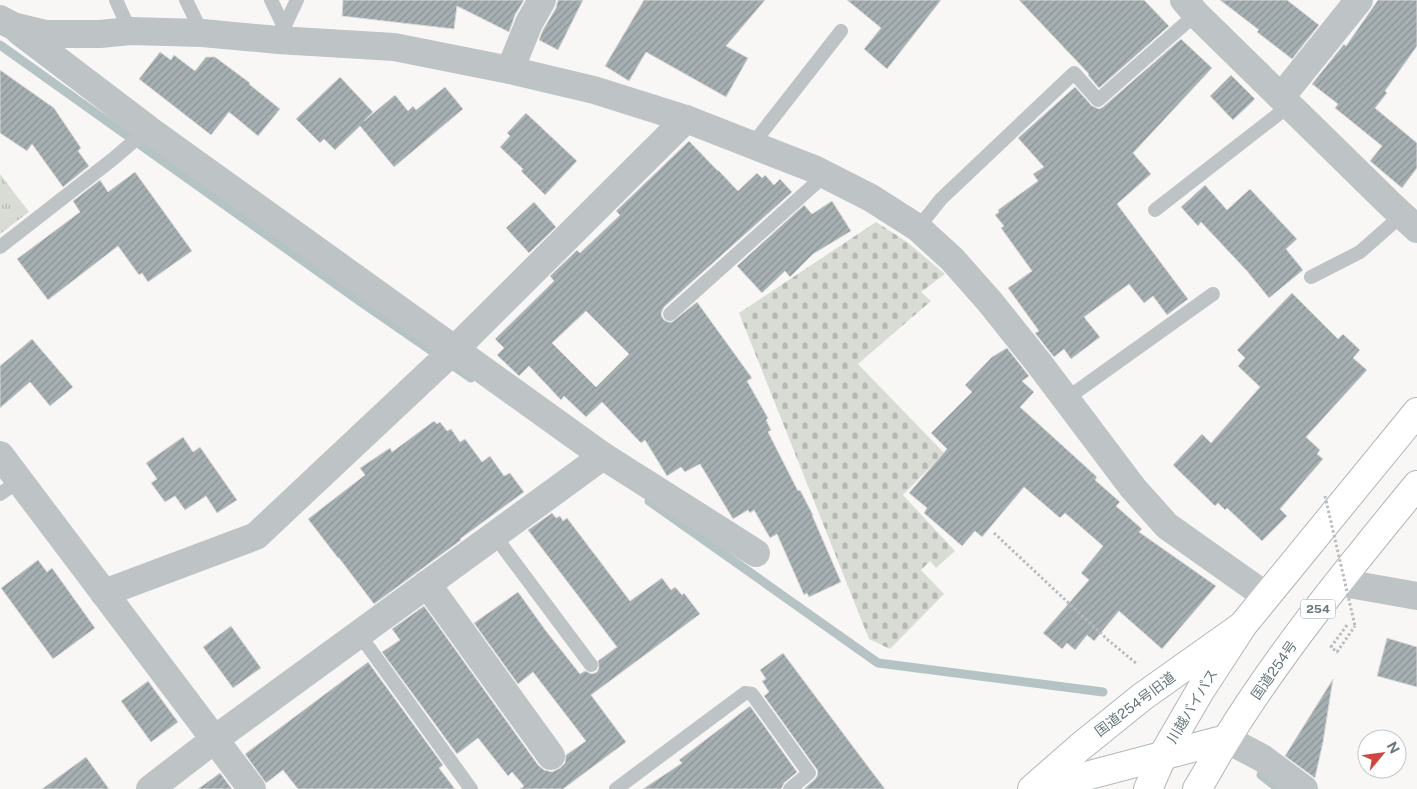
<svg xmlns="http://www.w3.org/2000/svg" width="1417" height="789" viewBox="0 0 1417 789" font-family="'Public Sans','Noto Sans JP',sans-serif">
  <defs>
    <pattern id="grass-tufts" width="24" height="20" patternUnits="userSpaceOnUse" patternTransform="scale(1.25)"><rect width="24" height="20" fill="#d9dcd5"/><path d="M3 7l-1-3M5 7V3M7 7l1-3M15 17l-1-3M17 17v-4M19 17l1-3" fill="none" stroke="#b4b7b2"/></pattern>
    <pattern id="cemetery-stones" width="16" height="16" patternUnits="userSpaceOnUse" patternTransform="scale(1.25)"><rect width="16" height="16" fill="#d9dcd5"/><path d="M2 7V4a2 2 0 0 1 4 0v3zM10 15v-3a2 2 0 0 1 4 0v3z" fill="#b4b7b2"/></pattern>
    <pattern id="building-hatch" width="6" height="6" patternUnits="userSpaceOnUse" patternTransform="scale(1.25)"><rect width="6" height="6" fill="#a6afb2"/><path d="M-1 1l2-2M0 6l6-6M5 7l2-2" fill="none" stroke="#8b9396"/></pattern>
  </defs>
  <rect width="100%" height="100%" fill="#f8f7f6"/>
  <polygon fill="url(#grass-tufts)" points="0,174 29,212 0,234"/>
  <polygon fill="url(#cemetery-stones)" points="876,222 907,242 945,274 921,292 931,301 858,364 944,453 903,495 955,551 936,568 930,561 921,570 944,594 890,649 869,639 739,313"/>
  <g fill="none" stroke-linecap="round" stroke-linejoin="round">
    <g stroke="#b5c3c4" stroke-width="9">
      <polyline points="0,45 361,302 471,378"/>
      <polyline points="649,501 878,663 1103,692"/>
      <polyline points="1261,775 1279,789"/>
    </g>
  </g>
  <g fill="url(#building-hatch)" stroke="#dad9d8" fill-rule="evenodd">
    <polygon points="343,0 524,0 515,15 509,32 457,6 454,29 342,16"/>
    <polygon points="558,0 583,0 558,50 539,40 543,30 556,8"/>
    <polygon points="644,0 765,0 726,46 748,58 726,97 646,52 629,81 605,66"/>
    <polygon points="847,0 941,0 887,69 864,49 881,28"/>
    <polygon points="1019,0 1144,0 1169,26 1099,88 1088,75 1089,74"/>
    <polygon points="1220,0 1287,0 1319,25 1292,59 1257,32 1259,30"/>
    <polygon points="1378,0 1417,0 1417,46 1385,91 1387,93 1375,108 1417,143 1417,168 1402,188 1370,161 1382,146 1335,108 1338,104 1312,84 1344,44 1346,46"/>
    <polygon points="1181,39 1212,68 1133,153 1151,174 1117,204 1188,299 1167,315 1153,296 1144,303 1129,284 1084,317 1100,337 1071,359 1064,349 1054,357 1035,333 1039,331 1008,288 1032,271 1001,228 1004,226 995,215 999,212 998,210 1038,181 1033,174 1044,167 1018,138 1075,87 1092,106 1099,109 1103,107"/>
    <polygon points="160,52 171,60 174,55 195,71 206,57 215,57 250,83 249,84 280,109 258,136 229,112 211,135 139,79"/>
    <polygon points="0,70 54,108 81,148 78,151 89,166 63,187 32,144 27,151 0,133"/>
    <polygon points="1231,75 1255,99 1233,120 1210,96"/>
    <polygon points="340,77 373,112 364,121 395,95 408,111 413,106 416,110 445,87 463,109 394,167 360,126 335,150 324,139 320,143 296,119"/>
    <polygon points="526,113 577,161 545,195 521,171 523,169 500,147 510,136 507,133"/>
    <path d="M 689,141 L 718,171 L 718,170 L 738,191 L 757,173 L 762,178 L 765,175 L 774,185 L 780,179 L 792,192 L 664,307 L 662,311 L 661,315 L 664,320 L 668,322 L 672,322 L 697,302 L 752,378 L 747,381 L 768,418 L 766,420 L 771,430 L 768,432 L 798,491 L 800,490 L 813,515 L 812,515 L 841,582 L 809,597 L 807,593 L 804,595 L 777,534 L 770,538 L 754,510 L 750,513 L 748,510 L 733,519 L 700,464 L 685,472 L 681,467 L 667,476 L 645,440 L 641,443 L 602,402 L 586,417 L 564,396 L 561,400 L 529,366 L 519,376 L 497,355 L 504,348 L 495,339 L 554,281 L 550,276 L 577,250 L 580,253 L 620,215 L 616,211 ZM 586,311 L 629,354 L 596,387 L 552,343 Z"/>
    <polygon points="135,172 192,251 148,282 142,273 139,275 118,246 48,300 17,259 80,212 73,201 100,180 108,192"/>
    <polygon points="1205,185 1227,210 1250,189 1297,239 1286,249 1303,270 1269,298 1247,271 1201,222 1198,226 1181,207"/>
    <polygon points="832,201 851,231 813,254 790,277 785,271 762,293 737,266 804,205 812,214"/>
    <polygon points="534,202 556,227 529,253 506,228"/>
    <polygon points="1292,293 1338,339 1343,334 1360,350 1353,358 1367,370 1306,437 1320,450 1317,454 1323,459 1280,509 1287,516 1262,541 1227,508 1225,510 1218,503 1215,506 1173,465 1202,434 1211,443 1260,387 1238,366 1245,358 1237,350"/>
    <polygon points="32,339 73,387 50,406 30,382 0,408 0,366"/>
    <polygon points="1007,348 1029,376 1022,381 1034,392 1020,407 1097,477 1095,480 1120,502 1116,506 1142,529 1139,532 1216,586 1162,649 1119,611 1094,641 1087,635 1075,650 1067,643 1062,649 1043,633 1089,580 1081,573 1103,546 1065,513 1060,518 1024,487 982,537 975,531 962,546 924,513 927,508 909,493 947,449 931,433 972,392 965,385 992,357"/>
    <polygon points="434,421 437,424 440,422 447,431 451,429 460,442 465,439 482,462 490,456 504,476 510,473 524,492 460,539 461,540 374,604 339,558 338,558 308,519 365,475 360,468 390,448 392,452"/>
    <polygon points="183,437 193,452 200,447 237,500 217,513 206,496 185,510 175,496 165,502 151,483 157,479 146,463"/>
    <polygon points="552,513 556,518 560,516 563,521 567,518 630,601 662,578 671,590 675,587 682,595 684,593 700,614 591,695 626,742 563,789 520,789 524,786 512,772 508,776 478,738 457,754 382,652 400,640 392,629 424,606 538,765 544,770 552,772 560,768 565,763 566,755 586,741 533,672 518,684 474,623 518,592 546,631 580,674 585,671 592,674 597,672 599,668 598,661 617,647 528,530"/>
    <polygon points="38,560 47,572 52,568 95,628 53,659 1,588"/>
    <polygon points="231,626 261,668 233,688 203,647"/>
    <polygon points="1387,638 1417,647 1417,687 1377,676"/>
    <polygon points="783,653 857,752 885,789 804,789 815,779 817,776 818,771 764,696 769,692 762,681 766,679 760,670"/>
    <polygon points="368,662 443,765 439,768 455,789 298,789 283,770 266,783 245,754"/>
    <polygon points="1333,679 1323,742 1315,778 1285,756"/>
    <polygon points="148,681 178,722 151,742 121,701"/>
    <polygon points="750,706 797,772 784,783 781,789 643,789 682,763 679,760"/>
    <polygon points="86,757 109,789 42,789"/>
    <polygon points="220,773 232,789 198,789"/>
  </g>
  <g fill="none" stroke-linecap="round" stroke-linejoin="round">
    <g stroke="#b0b7ba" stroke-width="30">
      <g id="secondary">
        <polyline points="1032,789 1080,747 1142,697 1242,626"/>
        <polyline points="1050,789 1082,777 1226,739"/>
      </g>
    </g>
    <g stroke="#b0b5b7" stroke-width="30">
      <g id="highway">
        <polyline points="1148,789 1163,755 1200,691 1243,625 1417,412"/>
        <path d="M 1197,789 C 1207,773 1216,756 1226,740 C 1282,649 1350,567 1417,485"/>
      </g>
    </g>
    <g stroke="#b8bcbe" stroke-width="3" stroke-dasharray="2.5 2.5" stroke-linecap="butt">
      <polyline points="994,533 1108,640 1137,664"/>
      <polyline points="1347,625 1331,647 1337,652 1355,626"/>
    </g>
    <g stroke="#bec3c5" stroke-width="14">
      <polyline points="116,0 130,31"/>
      <polyline points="186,0 202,33"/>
      <polyline points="271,0 284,27"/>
      <polyline points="278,40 297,0"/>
      <polyline points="752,145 841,31"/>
      <polyline points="1155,210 1290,105"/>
      <polyline points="918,228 941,199 1074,73 1098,100 1196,14"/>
      <polyline points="0,247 113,159 148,129"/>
      <polyline points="1311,277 1360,252 1402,215"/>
      <polyline points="670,314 825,175"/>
      <polyline points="1066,399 1213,294"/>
      <polyline points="0,494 19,481"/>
      <polyline points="494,535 591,665"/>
      <polyline points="359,634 471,789"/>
      <polyline points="616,789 745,693 752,694 809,773 790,789"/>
    </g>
    <g stroke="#bec3c5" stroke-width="28">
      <polyline points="1184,0 1196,14 1390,204 1417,229"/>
      <polyline points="0,19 13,26 46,34 100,34 130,31 202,33 278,40 394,47 510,70 594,90 686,119 814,169 871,198 918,228 952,259 990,302 1038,362 1133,488 1167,526 1266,596"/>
      <polyline points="19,31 148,129 603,456 756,553"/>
      <polyline points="510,70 529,23 542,0"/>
      <polyline points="1281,97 1359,0"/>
      <polyline points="0,455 252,789"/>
      <polyline points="1338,582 1417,596"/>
      <polyline points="427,584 551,756"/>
      <polyline points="104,593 256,536 454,350 686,119"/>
      <polyline points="1226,739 1262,758 1304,789"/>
      <polyline points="150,789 215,739 603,456"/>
    </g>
    <use href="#secondary" stroke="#fff" stroke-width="28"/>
    <use href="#highway" stroke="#fff" stroke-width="28"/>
    <polyline stroke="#b8bcbe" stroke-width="3" stroke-dasharray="2.5 2.5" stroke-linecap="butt" points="1325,496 1355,626"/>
  </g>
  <g text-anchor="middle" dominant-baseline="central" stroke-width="5" stroke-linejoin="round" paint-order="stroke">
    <rect fill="#fff" stroke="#94a0a4" stroke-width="1" x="1300.5" y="599.5" width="35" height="19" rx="4"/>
    <g font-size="12" font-weight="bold" fill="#66787d">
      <text x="1318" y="609">254</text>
    </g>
    <g font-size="14" fill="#66787d" stroke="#fff">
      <text transform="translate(1274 670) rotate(-55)">国道254号</text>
      <text transform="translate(1135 704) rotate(-37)">国道254号旧道</text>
      <text transform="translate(1192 706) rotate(-59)">川越バイパス</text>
    </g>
  </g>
  <g transform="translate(1382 754) rotate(61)"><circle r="24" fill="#ffffff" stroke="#c2c9cb"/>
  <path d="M0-4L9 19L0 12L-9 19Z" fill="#ce463f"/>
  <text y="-8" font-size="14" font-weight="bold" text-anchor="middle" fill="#66787d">N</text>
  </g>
</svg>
